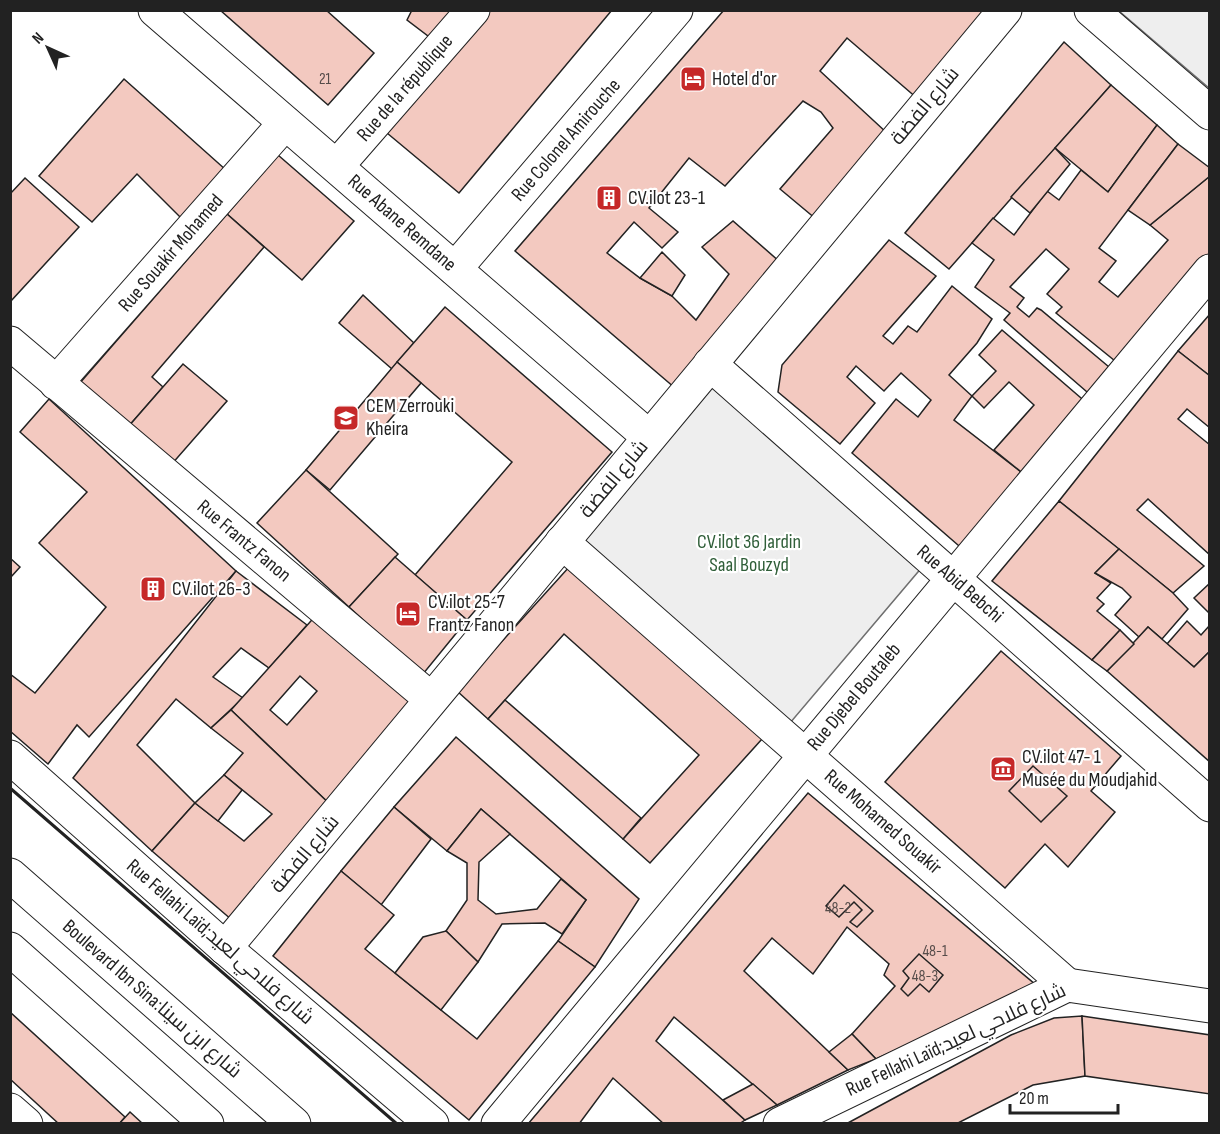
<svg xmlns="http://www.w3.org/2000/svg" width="1220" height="1134" viewBox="0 0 1220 1134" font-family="'Sofia Sans Condensed',Cairo,sans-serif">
  <rect width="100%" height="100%" fill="#fff"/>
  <g fill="#eee" stroke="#6f6f6f" stroke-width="1.5">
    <polygon points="1119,11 1209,11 1209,88"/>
    <polygon points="709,385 923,566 790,723 576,542"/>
  </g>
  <g fill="#f3c9c0" stroke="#222" stroke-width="1.5" fill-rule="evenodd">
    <polygon points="220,10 326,10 374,53 328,105"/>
    <polygon points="412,10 458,10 432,39 407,20"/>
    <polygon points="490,10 612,10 459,193 387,133"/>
    <polygon points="724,10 991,10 918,99 847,38 820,71 887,133 816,219 780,189 833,128 821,112 803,101 725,186 689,158 649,208 678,232 662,248 634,222 607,253 640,278 672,296 696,320 729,274 702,247 733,221 780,262 675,388 515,251"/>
    <polygon points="1064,42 1111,85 949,269 905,233"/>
    <polygon points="124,79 226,170 184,221 137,174 92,222 39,176"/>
    <polygon points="1111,85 1157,125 1108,192 1055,148"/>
    <polygon points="1157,125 1178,144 1099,248 1116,261 1099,282 1118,297 1168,240 1150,225 1210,176 1210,254 1120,365 1056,313 1062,307 1047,294 1069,269 1046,249 1010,287 1024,298 1017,307 1029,317 1037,308 1041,310 1115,372 1094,398 1004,320 1010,313 975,287 994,260 972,243 993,218 1014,235 1047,191 1059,200 1081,170 1108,192"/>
    <polygon points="1178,144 1210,168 1210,176 1150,225 1128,210"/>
    <polygon points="1055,148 1070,164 1030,213 1011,197"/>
    <polygon points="278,155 354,221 302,280 227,214"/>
    <polygon points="25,178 79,227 10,302 10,194"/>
    <polygon points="227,214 264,247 152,377 163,387 128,427 79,384"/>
    <polygon points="889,240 936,276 883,336 893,344 908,326 917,332 952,286 992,319 977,343 949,375 972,396 954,420 1025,475 966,552 852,453 896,399 918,417 931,400 901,373 884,391 856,366 847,377 875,403 840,444 778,392 782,365"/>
    <polygon points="662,252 685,275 672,296 640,278"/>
    <polygon points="363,295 414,343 392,369 339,323"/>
    <polygon points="445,307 612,452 467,620 415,575 512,462 397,362"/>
    <polygon points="1210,314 1210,376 1178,351"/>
    <polygon points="1002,330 1088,404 1025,475 994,450 1034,405 1009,382 984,408 972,396 996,371 979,355"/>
    <polygon points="1178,351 1210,376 1210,428 1187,409 1178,419 1210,445 1210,555 1148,499 1137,510 1204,566 1173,593 1059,501"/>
    <polygon points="397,362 421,383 330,490 306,470"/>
    <polygon points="183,364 227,401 171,465 128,427"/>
    <polygon points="49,399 236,571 89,737 77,725 48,764 10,731 10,674 35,693 106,607 39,543 87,492 20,432"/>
    <polygon points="306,470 398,554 349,607 257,523"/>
    <polygon points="1059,501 1119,549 1095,573 1111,583 1097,598 1104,604 1097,611 1120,630 1092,660 992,581"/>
    <polygon points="1119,549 1173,593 1188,609 1162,639 1148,627 1139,637 1115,615 1131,597 1122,588 1095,573"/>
    <polygon points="395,557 467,620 423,674 349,607"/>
    <polygon points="10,558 20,567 10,578"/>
    <polygon points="570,566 762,739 650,863 623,839 699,755 564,634 488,719 457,691"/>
    <polygon points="236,571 307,625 269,668 241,648 213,677 243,698 211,728 176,699 137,745 195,803 152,851 73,778"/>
    <polygon points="1210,583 1210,614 1194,598"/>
    <path d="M 319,612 L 431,699 L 336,810 L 231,710 ZM 300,676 L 317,691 L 287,725 L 270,710 Z"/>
    <polygon points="1187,621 1201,635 1210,625 1210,651 1194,667 1167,644"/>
    <polygon points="1148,627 1194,667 1210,651 1210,762 1107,671"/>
    <polygon points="1120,630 1134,644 1107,671 1092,660"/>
    <polygon points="1001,651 1121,756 1091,791 1115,812 1068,867 1045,844 1005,888 885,782"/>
    <polygon points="505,700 641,818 623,839 488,719"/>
    <polygon points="231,710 336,810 240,927 152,851 195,803 244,841 272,814 224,775 243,753 211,728"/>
    <polygon points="456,737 639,899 595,967 558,941 586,900 481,809 447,851 394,807"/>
    <polygon points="1033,766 1067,796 1041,822 1009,791"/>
    <polygon points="224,775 242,790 218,821 195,803"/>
    <polygon points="808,793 1036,985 1017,996 876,1059 852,1034 895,986 884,975 889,964 847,927 813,974 772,938 744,971 848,1070 777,1105 674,1017 656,1041 745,1120 739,1124 664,1124 613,1078 579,1124 528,1124"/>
    <polygon points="394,807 431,839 381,905 341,871"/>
    <polygon points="481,809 510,834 479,862 478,900 496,914 537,909 561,879 586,900 562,934 545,923 502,924 478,962 446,931 467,900 467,863 447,851"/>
    <polygon points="341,871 394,915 365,949 477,1039 558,941 595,967 469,1120 273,956"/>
    <polygon points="844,885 873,911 857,927 850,922 862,910 854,902 839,917 826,906"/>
    <polygon points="446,931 478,962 441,1010 395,973 423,937"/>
    <polygon points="919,954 943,975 929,992 920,984 908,996 901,989 909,978 903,971"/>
    <polygon points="10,1012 125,1117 119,1124 59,1124 10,1079"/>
    <polygon points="1082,1016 1085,1076 1033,1085 956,1124 846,1124 1011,1035 1054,1018"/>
    <polygon points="1082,1016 1210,1035 1210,1094 1085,1076"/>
    <polygon points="852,1034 876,1059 848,1070 829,1052"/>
    <polygon points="753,1084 777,1105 745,1120 723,1100"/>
    <polygon points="130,1112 143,1124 119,1124"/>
  </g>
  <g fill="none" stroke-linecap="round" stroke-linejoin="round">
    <g stroke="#222" stroke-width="35">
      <g id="minor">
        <polyline points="155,10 649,437"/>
        <polyline points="1091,10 1210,113"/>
        <polyline points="337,166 473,10"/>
        <polyline points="455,269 676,10"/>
        <polyline points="10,343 431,699"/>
        <polyline points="710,364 1210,805"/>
        <polyline points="56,383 285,123"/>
        <polyline points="562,542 1067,985"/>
        <polyline points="10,757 225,948 432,1124"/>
        <polyline points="225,948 1005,10"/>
        <polyline points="10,1110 26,1124"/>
        <polyline points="498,1124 1210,271"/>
        <polyline points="780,1124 1067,985 1210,1006"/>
      </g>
    </g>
    <g stroke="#222" stroke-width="35">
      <g id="major">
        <polyline points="10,875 294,1124"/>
        <polyline points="10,949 207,1124"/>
      </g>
    </g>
    <use href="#minor" stroke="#fff" stroke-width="33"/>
    <use href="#major" stroke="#fff" stroke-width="33"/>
    <polyline stroke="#222" stroke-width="3" points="10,788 397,1124"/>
  </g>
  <defs>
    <g id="hotel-square" transform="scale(1.35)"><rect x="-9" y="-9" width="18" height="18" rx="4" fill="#c62828" stroke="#fff"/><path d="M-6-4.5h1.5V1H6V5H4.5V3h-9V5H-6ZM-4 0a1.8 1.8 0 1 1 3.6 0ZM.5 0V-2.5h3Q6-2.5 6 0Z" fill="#fff"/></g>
    <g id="building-square" transform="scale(1.35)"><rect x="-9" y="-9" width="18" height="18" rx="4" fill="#c62828" stroke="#fff"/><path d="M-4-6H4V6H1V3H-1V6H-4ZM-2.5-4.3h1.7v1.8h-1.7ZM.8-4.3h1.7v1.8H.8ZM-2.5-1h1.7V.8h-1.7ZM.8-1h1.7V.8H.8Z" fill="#fff"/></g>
    <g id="school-square" transform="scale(1.35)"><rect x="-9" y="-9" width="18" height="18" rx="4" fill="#c62828" stroke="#fff"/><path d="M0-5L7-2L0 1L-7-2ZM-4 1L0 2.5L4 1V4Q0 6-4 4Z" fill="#fff"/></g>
    <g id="museum-square" transform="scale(1.35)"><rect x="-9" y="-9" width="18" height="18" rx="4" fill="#c62828" stroke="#fff"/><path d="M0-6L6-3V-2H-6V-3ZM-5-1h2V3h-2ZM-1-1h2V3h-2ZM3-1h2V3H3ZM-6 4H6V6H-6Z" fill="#fff"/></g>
  </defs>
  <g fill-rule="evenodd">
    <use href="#hotel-square" x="693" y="79"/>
    <use href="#building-square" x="609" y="198"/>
    <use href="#school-square" x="346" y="418"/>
    <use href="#building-square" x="153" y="589"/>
    <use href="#hotel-square" x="408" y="614"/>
    <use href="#museum-square" x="1003" y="769"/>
  </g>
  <g text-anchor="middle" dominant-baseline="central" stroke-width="4.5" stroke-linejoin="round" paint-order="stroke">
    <g font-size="16" fill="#564c4a">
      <text x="325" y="79">21</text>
      <text x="838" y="908">48-2</text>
      <text x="935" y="951">48-1</text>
      <text x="925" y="976">48-3</text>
    </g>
    <g font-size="20" fill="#222" stroke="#fff" text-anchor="start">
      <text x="712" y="79">Hotel d'or</text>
      <text x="628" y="198">CV.ilot 23-1</text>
      <text x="366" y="406">CEM Zerrouki<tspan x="366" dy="23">Kheira</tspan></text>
      <text x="172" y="589">CV.ilot 26-3</text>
      <text x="428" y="602">CV.ilot 25-7<tspan x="428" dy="23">Frantz Fanon</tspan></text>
      <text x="1022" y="757">CV.ilot 47- 1<tspan x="1022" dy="23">Musée du Moudjahid</tspan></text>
    </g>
    <g font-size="20" fill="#222" stroke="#fff">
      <text transform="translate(405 88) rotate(-49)">Rue de la république</text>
      <text transform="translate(925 106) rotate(-50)">شارع الفضة</text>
      <text transform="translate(566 140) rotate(-49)">Rue Colonel Amirouche</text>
      <text transform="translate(402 223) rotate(41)">Rue Abane Remdane</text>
      <text transform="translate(171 253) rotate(-49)">Rue Souakir Mohamed</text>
      <text transform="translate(614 479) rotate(-50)">شارع الفضة</text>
      <text transform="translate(244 541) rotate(40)">Rue Frantz Fanon</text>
      <text transform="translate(960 584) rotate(41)">Rue Abid Bebchi</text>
      <text transform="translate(854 697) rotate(-50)">Rue Djebel Boutaleb</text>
      <text transform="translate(883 822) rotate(41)">Rue Mohamed Souakir</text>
      <text transform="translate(305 854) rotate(-50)">شارع الفضة</text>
      <text transform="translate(220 942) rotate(41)">Rue Fellahi Laïd;شارع فلاحي لعيد</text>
      <text transform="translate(152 999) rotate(41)">Boulevard Ibn Sina:شارع ابن سينا</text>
      <text transform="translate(956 1040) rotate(-25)">Rue Fellahi Laïd;شارع فلاحي لعيد</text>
    </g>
    <g font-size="20" fill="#2f5e38" stroke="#fff">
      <text x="749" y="542">CV.ilot 36 Jardin<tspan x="749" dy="23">Saal Bouzyd</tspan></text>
    </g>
  </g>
  <rect width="1220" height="1134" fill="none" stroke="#222222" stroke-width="24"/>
  <g transform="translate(48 48) rotate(315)" stroke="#ffffff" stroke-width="4.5" paint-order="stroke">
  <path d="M0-4.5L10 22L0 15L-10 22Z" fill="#222222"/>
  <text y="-9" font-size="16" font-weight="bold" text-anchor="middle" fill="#222222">N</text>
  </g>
  <path d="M1010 1104v9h108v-9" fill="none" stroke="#222222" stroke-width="3"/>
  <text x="1019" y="1104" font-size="18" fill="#222222" stroke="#ffffff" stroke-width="4.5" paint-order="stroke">20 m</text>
</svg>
